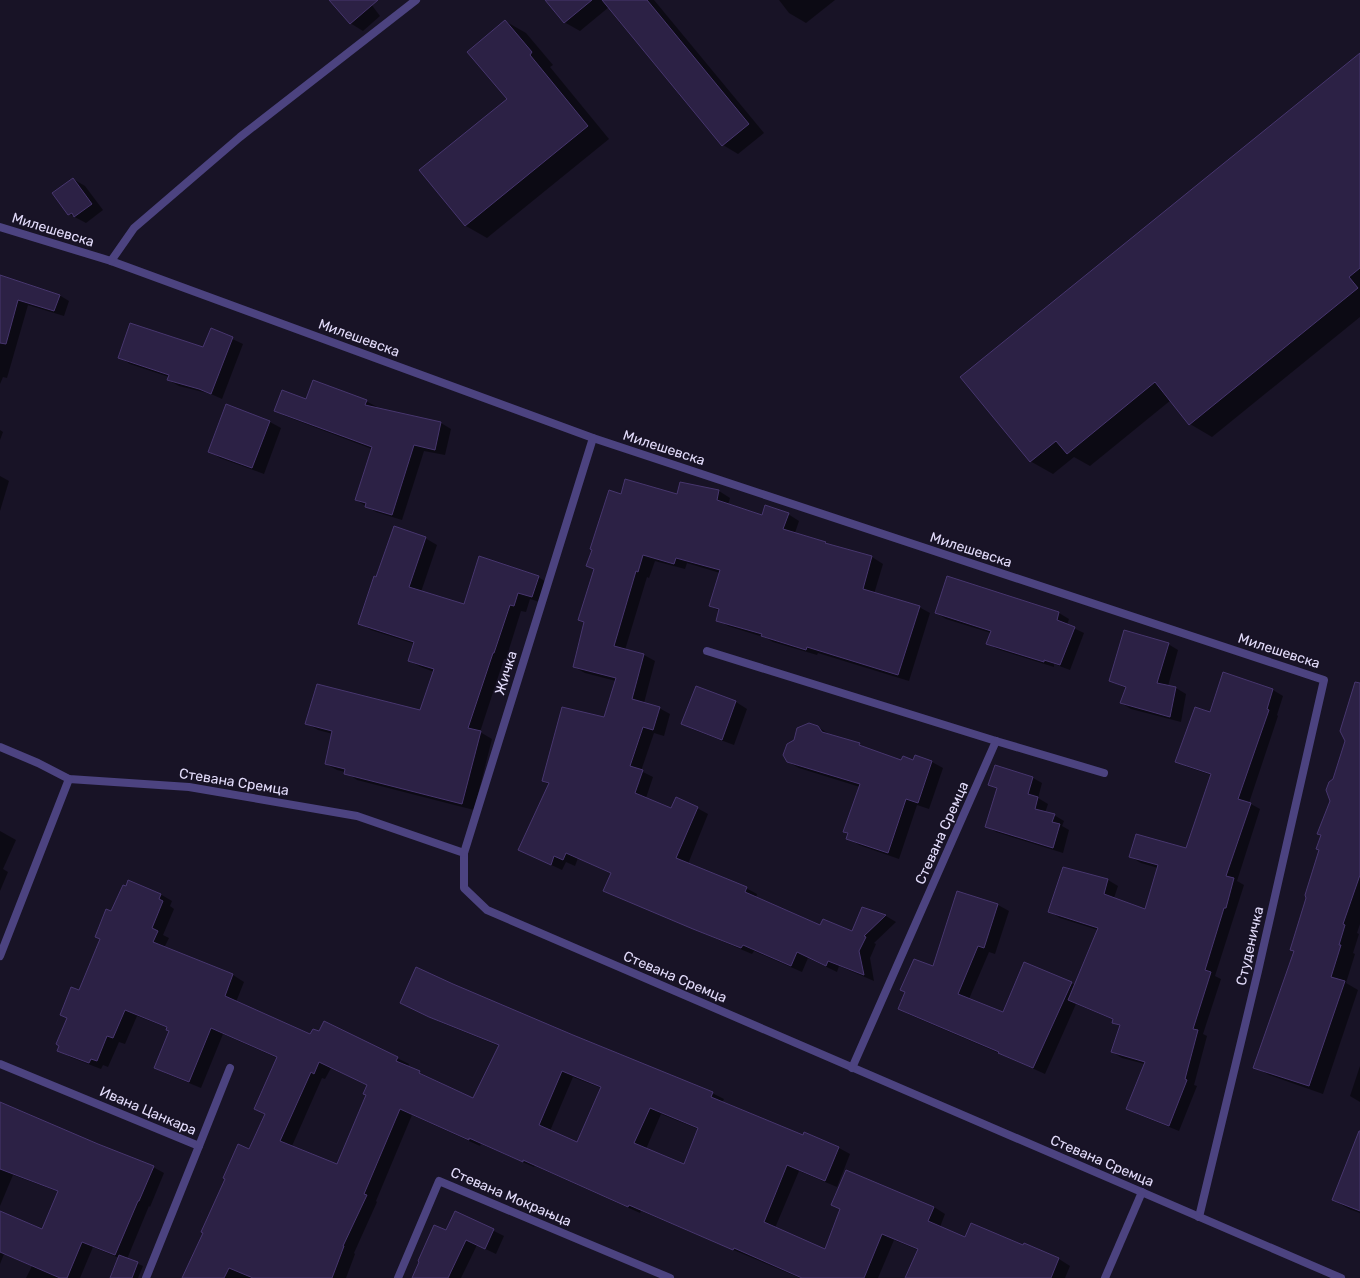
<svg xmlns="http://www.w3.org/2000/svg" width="1360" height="1278" viewBox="0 0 1360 1278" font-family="Rubik,sans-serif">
  <rect width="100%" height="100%" fill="#181326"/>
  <g fill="#0007" fill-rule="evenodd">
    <polygon points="329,0 368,0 380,16 363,31 350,23"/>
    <polygon points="547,0 654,0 764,133 738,154 723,145 609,7 580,31 564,22"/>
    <polygon points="779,0 835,0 806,23 789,13"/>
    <polygon points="505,21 526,33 553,65 550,67 609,139 487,238 466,226 421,170 508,99"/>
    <polygon points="1360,54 1360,317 1212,437 1190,424 1171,400 1090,466 1074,457 1053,474 1030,461"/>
    <polygon points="73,179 85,186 103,210 86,223 69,214"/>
    <polygon points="0,276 59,295 69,301 64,316 28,305 7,378 3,377 0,384"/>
    <polygon points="211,329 243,344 222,399 211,394 179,386 168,380 169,377 130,364 119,357 203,348"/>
    <polygon points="306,400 366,401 377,407 376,408 441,423 451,429 445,455 424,451 402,520 376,512 356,500 372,449 285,416 275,410"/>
    <polygon points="226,405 270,422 281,428 264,474 220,458 209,451"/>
    <polygon points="0,430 3,432 0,440"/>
    <polygon points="0,476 9,481 0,511"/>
    <polygon points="681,484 719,491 730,498 728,505 763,517 788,514 799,521 795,533 825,542 830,545 872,557 883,564 874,594 919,607 930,613 909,681 818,653 817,655 773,642 766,638 728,626 717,620 719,611 710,606 720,573 687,563 685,569 655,561 649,578 647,577 625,650 644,655 655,661 644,703 659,708 670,714 664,736 654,733 641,771 653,777 646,798 672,810 697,808 708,814 688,864 746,888 757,894 756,898 820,927 853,932 863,908 886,916 896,922 874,943 876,944 870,958 874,981 839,966 837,972 808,958 802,972 754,951 752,954 616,896 605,890 612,874 578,858 575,866 566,862 562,870 520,850 549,785 543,781 605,718 616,681 585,673 574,667 585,623 580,620 595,570 588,566 622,495 678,495"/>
    <polygon points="425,538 437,545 421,592 464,605 538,577 550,584 543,603 530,599 526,612 521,611 506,659 504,659 480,732 492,739 474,810 357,780 345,772 337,770 326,764 333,734 318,730 306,723 421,711 434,672 421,667 409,661 415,644 371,630 360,624 377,578"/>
    <polygon points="947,578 1059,613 1069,619 1067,625 1084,633 1070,670 1054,664 1054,667 997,649 988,644 991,633 946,619 936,613"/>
    <polygon points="1168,644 1178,650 1168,686 1176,688 1186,694 1181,722 1131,709 1121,703 1126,688 1110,681"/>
    <polygon points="1223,673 1273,690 1283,696 1277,715 1278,716 1249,803 1260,809 1237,881 1244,885 1215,976 1221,979 1203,1034 1207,1036 1194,1085 1197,1086 1179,1131 1137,1114 1127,1109 1145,1064 1122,1058 1112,1052 1121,1027 1113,1022 1114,1020 1076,1004 1045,1074 1001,1054 910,1015 899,1009 933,968 958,892 998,905 1009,911 995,954 989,952 969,999 1003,1014 1071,983 1075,985 1098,930 1060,918 1050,912 1063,868 1108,880 1118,886 1114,898 1146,910 1158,868 1141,863 1131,857 1187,849 1211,775 1187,767 1177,761 1211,713"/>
    <polygon points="696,688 736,702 747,709 734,745 694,730 683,724"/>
    <polygon points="1360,695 1360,924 1357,933 1359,934 1353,953 1355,954 1346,983 1358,990 1323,1094 1269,1075 1255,1067 1295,951 1320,850 1322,836 1319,834 1331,801 1334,780"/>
    <polygon points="818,727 829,734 831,736 859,744 869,750 902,761 913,761 915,756 932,762 943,768 929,809 917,805 899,859 859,845 848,838 849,834 845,831 860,787 799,768 788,762"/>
    <polygon points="1033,778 1042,783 1038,798 1048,804 1045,813 1054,815 1064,821 1062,826 1069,830 1063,853 996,832 986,826 997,789 990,785"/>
    <polygon points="0,831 16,840 3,869 8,872 0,891"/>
    <path d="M 160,894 L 172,901 L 170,906 L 174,909 L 163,935 L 169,938 L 164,948 L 233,975 L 244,982 L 236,1002 L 311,1035 L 397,1058 L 409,1064 L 408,1067 L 474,1099 L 499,1046 L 442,1023 L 401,1003 L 452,985 L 712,1093 L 724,1099 L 722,1103 L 804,1137 L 805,1134 L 839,1148 L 850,1154 L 837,1187 L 799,1171 L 775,1228 L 825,1250 L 841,1210 L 832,1205 L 934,1207 L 945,1214 L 940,1227 L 966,1238 L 1023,1247 L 1024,1245 L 1059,1259 L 1070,1266 L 1065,1278 L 906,1278 L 918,1250 L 894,1240 L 878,1278 L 800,1278 L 641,1211 L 640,1213 L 535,1166 L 534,1167 L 481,1144 L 480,1146 L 412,1115 L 376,1201 L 377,1202 L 354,1253 L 355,1254 L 346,1278 L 183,1278 L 249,1150 L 266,1115 L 255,1109 L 277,1058 L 223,1034 L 201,1088 L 167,1074 L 155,1068 L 170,1031 L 168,1028 L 137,1016 L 125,1044 L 119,1042 L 108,1067 L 103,1065 L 101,1069 L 70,1057 L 59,1050 L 79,992 L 112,913 ZM 331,1068 L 368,1085 L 367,1095 L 338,1166 L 292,1146 L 322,1078 L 325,1079 ZM 573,1077 L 601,1088 L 578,1144 L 550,1131 ZM 661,1114 L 698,1129 L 684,1165 L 646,1149 Z"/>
    <polygon points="1360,1066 1360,1102 1350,1096"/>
    <polygon points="0,1103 98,1145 153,1167 164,1173 150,1207 149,1206 127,1259 143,1266 138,1278 127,1278 119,1258 93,1247 80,1278 26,1278 32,1266 4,1254 0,1264 0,1212 42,1230 59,1192 13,1175 0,1206"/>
    <polygon points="1360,1166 1360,1213 1349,1209 1333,1200"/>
    <polygon points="456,1212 504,1236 496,1254 477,1245 461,1278 413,1278 447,1232"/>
  </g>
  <g fill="#2c2145" stroke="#47366e" fill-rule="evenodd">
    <polygon points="329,0 378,0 350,24"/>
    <polygon points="545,0 592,0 564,23"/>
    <polygon points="602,0 647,0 749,124 722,146"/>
    <polygon points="505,20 532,52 530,55 588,126 465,226 419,170 507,99 467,52"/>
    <polygon points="1360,53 1360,268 1349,277 1358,288 1189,425 1155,382 1067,454 1056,441 1030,462 960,377"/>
    <polygon points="73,178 92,204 74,217 72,213 68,215 52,193"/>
    <polygon points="0,275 60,295 54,311 18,300 6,344 0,343"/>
    <polygon points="130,323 203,347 211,328 233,337 211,394 199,389 167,380 169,375 118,358"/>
    <polygon points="313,380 367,400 365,405 441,422 435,450 414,445 392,515 365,507 366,503 355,500 372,447 274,411 282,390 306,399"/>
    <polygon points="226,404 270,421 252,468 208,452"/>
    <polygon points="625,479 677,494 680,482 719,490 717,500 762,515 765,505 789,513 783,529 826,542 825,543 872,556 863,589 920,606 898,675 807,647 806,650 761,636 762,634 716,621 719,609 709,606 720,570 676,558 674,564 643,555 638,572 636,571 614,646 644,654 632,699 660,707 653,730 643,727 630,766 643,770 635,793 671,808 676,797 698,807 676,858 747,887 745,892 820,925 823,919 852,931 862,907 886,915 864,936 866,937 859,951 864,975 828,961 826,966 797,952 791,966 743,945 741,948 693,929 603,891 611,873 566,853 563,860 554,856 551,865 518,850 549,783 542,781 562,707 604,717 616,678 573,667 584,622 578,620 594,569 586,566 592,550 590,549 609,490 621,494"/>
    <polygon points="394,526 426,537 409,587 464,604 479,556 539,576 532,597 518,593 514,606 510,605 494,653 493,653 468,728 481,731 462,804 344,774 345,769 325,764 332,731 305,724 317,684 420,710 434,669 408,661 414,642 358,624 374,576 376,577"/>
    <polygon points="947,576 1059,612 1057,620 1075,627 1060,665 1044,660 1044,662 986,644 991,631 935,613"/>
    <polygon points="1124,630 1169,643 1157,683 1176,687 1170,717 1120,703 1126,687 1109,681"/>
    <polygon points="1223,672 1273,689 1267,709 1269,710 1238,799 1251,803 1226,876 1234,878 1226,908 1224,908 1205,970 1211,972 1193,1029 1198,1030 1185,1079 1187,1080 1169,1126 1126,1109 1145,1062 1111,1052 1120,1025 1112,1023 1113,1019 1068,1000 1098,928 1048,912 1063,867 1108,879 1104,894 1145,909 1158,865 1129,857 1136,834 1186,848 1211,774 1175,762 1195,707 1210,712"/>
    <polygon points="1355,682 1360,683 1360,875 1343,924 1345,925 1339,945 1341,945 1331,977 1345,981 1309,1086 1253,1068 1294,951 1290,950 1306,898 1305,895 1319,850 1316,849 1321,835 1317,834 1330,801 1326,790 1329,782 1333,779 1345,741 1340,731"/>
    <polygon points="696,686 736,701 722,740 681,724"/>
    <polygon points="809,723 818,726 822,732 860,743 859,745 901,760 903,756 913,760 915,755 932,761 918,803 906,799 888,853 846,839 848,833 843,832 860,784 787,762 783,755 787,744 794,740 797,728"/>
    <polygon points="995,765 1033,777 1028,794 1038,797 1035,809 1055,814 1052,822 1060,824 1053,848 985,827 997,788 988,785"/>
    <path d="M 128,880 L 161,894 L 159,899 L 163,901 L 152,928 L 158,931 L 153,942 L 233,974 L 225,996 L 310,1034 L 313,1029 L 319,1031 L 324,1021 L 398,1057 L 396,1061 L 420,1071 L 419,1073 L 473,1098 L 499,1045 L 429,1017 L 400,1003 L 416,967 L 453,984 L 573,1035 L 713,1092 L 711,1097 L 803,1135 L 804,1132 L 839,1147 L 825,1181 L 787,1165 L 764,1222 L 825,1249 L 840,1209 L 831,1205 L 846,1170 L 934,1207 L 928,1221 L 965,1237 L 971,1223 L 1023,1245 L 1024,1243 L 1059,1258 L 1051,1278 L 905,1278 L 918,1249 L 882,1234 L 864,1278 L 802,1278 L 734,1248 L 733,1250 L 629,1205 L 628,1207 L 523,1160 L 523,1162 L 469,1138 L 469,1140 L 400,1109 L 364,1194 L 367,1195 L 343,1246 L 344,1246 L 332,1278 L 253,1278 L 229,1268 L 224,1278 L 182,1278 L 203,1233 L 201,1232 L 225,1179 L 223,1178 L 238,1144 L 249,1149 L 265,1114 L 254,1109 L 277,1057 L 211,1028 L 189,1082 L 154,1068 L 169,1031 L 166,1030 L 167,1027 L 125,1010 L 113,1038 L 107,1036 L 97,1061 L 91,1059 L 89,1063 L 57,1051 L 59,1046 L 56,1044 L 67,1018 L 60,1015 L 71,987 L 79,990 L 100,939 L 95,937 L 106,909 L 111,911 L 123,885 L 126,886 ZM 319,1062 L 367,1085 L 363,1094 L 366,1095 L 337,1164 L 280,1141 L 311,1072 L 314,1074 ZM 562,1071 L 601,1087 L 577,1142 L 539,1125 ZM 650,1108 L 698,1128 L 684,1164 L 634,1143 Z"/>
    <polygon points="957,891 998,904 984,948 978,946 958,994 1003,1012 1024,962 1072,982 1033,1068 998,1053 999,1052 898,1009 905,992 900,990 914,959 933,966"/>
    <polygon points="0,1102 98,1144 154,1166 139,1201 138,1201 115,1255 82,1242 67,1278 60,1278 0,1252 0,1211 42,1229 58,1191 0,1169"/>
    <polygon points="1359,1131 1360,1131 1360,1211 1332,1200"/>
    <polygon points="455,1211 494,1229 485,1249 466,1240 448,1278 412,1278 419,1262 418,1261 434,1225 446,1230"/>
    <polygon points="119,1255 138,1262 132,1278 110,1278"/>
  </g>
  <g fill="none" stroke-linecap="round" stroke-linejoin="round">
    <g stroke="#4c4380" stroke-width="8">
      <polyline points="0,227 111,261 593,438 1324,680 1258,971 1199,1217"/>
      <polyline points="111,261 134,228 240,137 416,0"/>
      <polyline points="593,438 464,853 464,888 487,910 1341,1278"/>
      <polyline points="707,651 996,741 1104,773"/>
      <polyline points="0,747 38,763 69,779 189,787 357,816 464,853"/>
      <polyline points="0,956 69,779"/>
      <polyline points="0,1064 199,1146 146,1278"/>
      <polyline points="852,1068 996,741"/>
      <polyline points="199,1146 230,1068"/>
      <polyline points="398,1278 439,1181 670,1278"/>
      <polyline points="1105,1278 1142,1192"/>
    </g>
  </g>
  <g text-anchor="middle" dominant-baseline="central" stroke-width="3" stroke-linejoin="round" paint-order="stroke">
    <g font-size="14" fill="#e3dcfb" stroke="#181326">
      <text transform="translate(53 230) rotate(17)">Милешевска</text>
      <text transform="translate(359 338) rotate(20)">Милешевска</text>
      <text transform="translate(664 448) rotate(18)">Милешевска</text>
      <text transform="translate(971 550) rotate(18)">Милешевска</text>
      <text transform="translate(1279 651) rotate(18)">Милешевска</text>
      <text transform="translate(506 673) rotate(-73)">Жичка</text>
      <text transform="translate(234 782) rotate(9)">Стевана Сремца</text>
      <text transform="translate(942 833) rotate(-66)">Стевана Сремца</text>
      <text transform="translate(1250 946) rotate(-77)">Студеничка</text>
      <text transform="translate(675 977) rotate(23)">Стевана Сремца</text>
      <text transform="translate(148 1111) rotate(23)">Ивана Цанкара</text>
      <text transform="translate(1102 1161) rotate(23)">Стевана Сремца</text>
      <text transform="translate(511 1197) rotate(23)">Стевана Мокрањца</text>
    </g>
  </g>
</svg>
